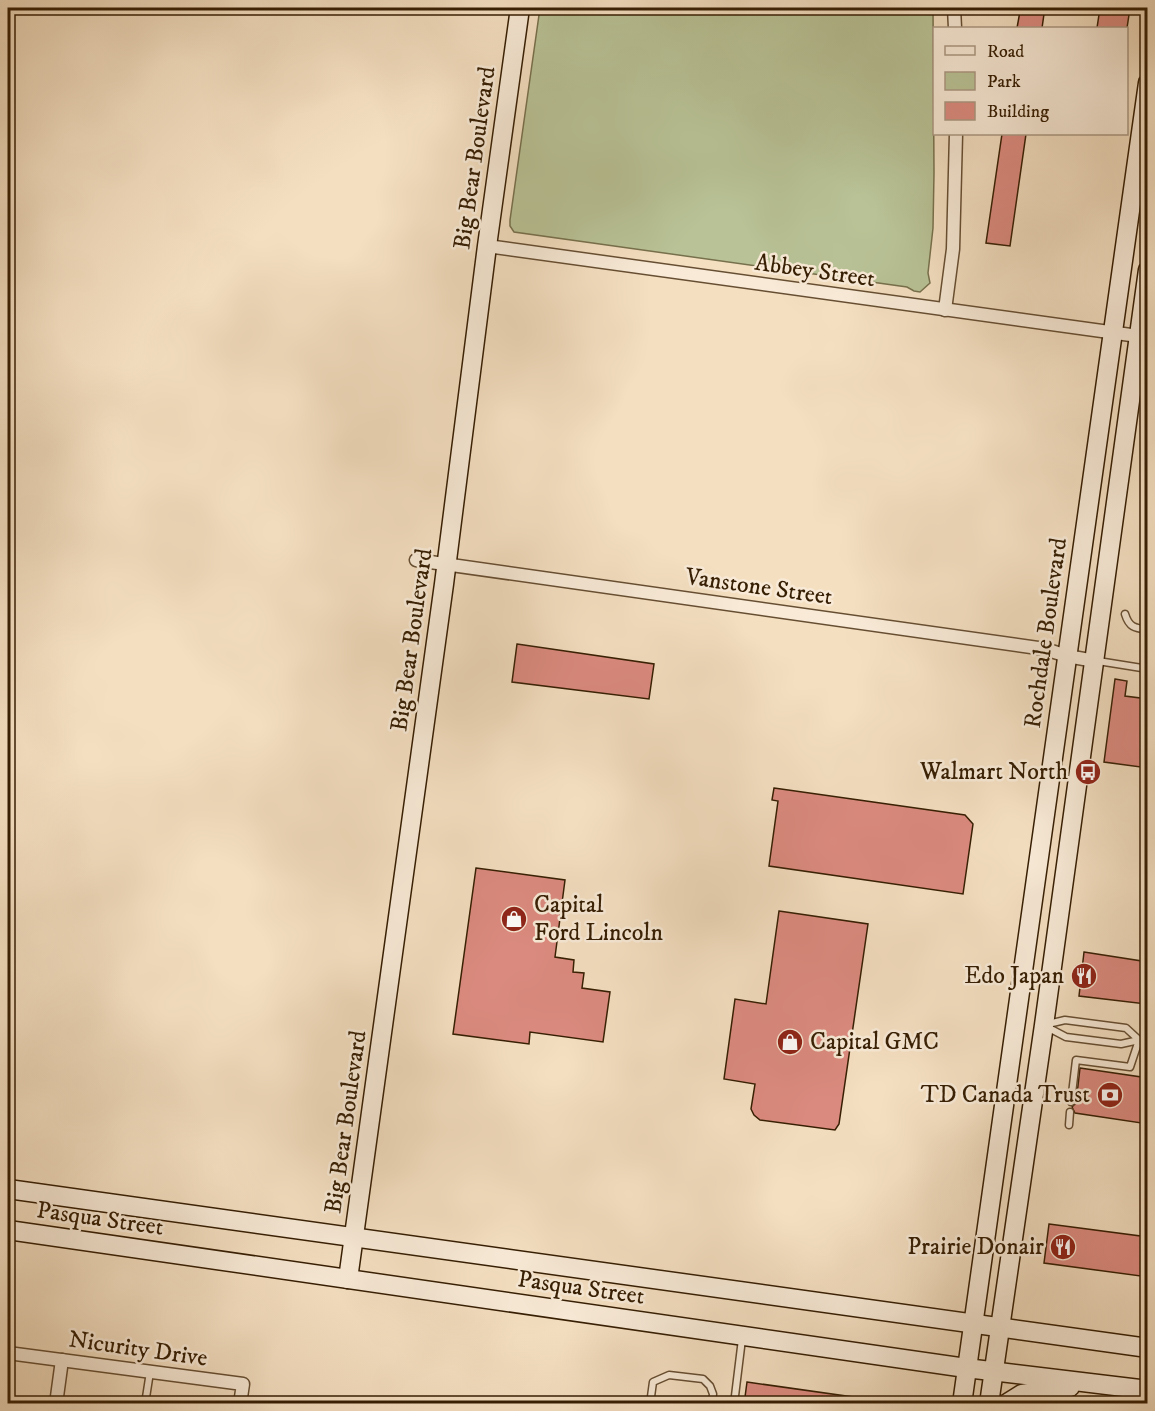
<svg xmlns="http://www.w3.org/2000/svg" width="1155" height="1411" viewBox="0 0 1155 1411" font-family="'IM FELL DW Pica',serif">
  <rect width="100%" height="100%" fill="#f4dfc1"/>
  <filter id="stains"><feTurbulence type="fractalNoise" baseFrequency=".00333" numOctaves="4"/><feColorMatrix values="0 0 0 0 .2 0 0 0 0 .09 0 0 0 0 .02 0 0 0 .5 -.17"/></filter>
  <radialGradient id="worn" r=".72"><stop offset=".6" stop-color="#630" stop-opacity="0"/><stop offset="1" stop-color="#630" stop-opacity=".3"/></radialGradient>
  <polygon fill="#b8c296" stroke="#77704c" stroke-width="1.5" points="540,8 933,8 934,173 933,228 928,273 930,283 920,292 914,291 907,287 514,232 510,226 510,220"/>
  <g fill="#dc8b80" stroke="#361e03" stroke-width="1.5">
    <polygon points="1100,8 1130,8 1127,28 1097,28"/>
    <polygon points="1020,11 1044,14 1042,28 1017,28"/>
    <polygon points="1002,134 1026,134 1010,246 986,243"/>
    <polygon points="517,644 654,664 649,699 512,682"/>
    <polygon points="1115,679 1127,681 1125,696 1148,699 1148,768 1104,762"/>
    <polygon points="774,788 965,815 973,824 963,894 769,866 778,801 772,800"/>
    <polygon points="476,868 565,880 555,957 574,960 573,972 584,973 582,988 610,992 603,1042 530,1032 529,1044 453,1034"/>
    <polygon points="779,911 868,924 839,1124 835,1130 760,1120 754,1115 751,1109 755,1084 724,1079 735,999 766,1004"/>
    <polygon points="1084,952 1148,962 1146,1004 1079,996"/>
    <polygon points="1080,1068 1148,1078 1148,1124 1075,1113 1072,1107 1076,1103"/>
    <polygon points="1049,1224 1148,1237 1148,1277 1044,1263"/>
    <polygon points="747,1382 853,1397 853,1404 764,1404 765,1400 745,1397"/>
  </g>
  <g fill="none" stroke-linecap="round" stroke-linejoin="round">
    <g stroke="#664e32" stroke-width="9">
      <g id="lane">
        <path d="M 1125,614 C 1129,627 1134,628 1148,630"/>
        <polyline points="1098,661 1148,669"/>
        <polyline points="1048,1024 1065,1020 1126,1028 1139,1040"/>
        <polyline points="1047,1027 1066,1037 1121,1044 1139,1040 1148,1041"/>
        <polyline points="1144,1040 1148,1014"/>
        <polyline points="1071,1102 1076,1060 1130,1067 1139,1040"/>
        <polyline points="1069,1125 1070,1112"/>
        <polyline points="145,1404 150,1372"/>
        <polyline points="650,1404 653,1382 669,1375 703,1379 710,1386 713,1394 712,1404"/>
        <polyline points="734,1404 742,1339"/>
      </g>
    </g>
    <g stroke="#664e32" stroke-width="15">
      <g id="street">
        <polyline points="954,8 955,28"/>
        <polyline points="487,246 1138,336"/>
        <polyline points="945,310 953,249 956,134"/>
        <polyline points="416,560 1045,649 1067,656 1095,661"/>
        <polyline points="8,1353 243,1384 240,1404"/>
        <polyline points="56,1404 62,1360"/>
      </g>
    </g>
    <g stroke="#361e03" stroke-width="21">
      <g id="secondary">
        <polyline points="8,1189 1148,1348"/>
        <polyline points="8,1230 966,1368 1148,1390"/>
        <polyline points="348,1279 444,584 487,246 520,8"/>
        <polyline points="962,1404 1148,83"/>
        <polyline points="989,1404 1044,1025 1148,270"/>
        <polyline points="1006,1404 1022,1394 1070,1387"/>
      </g>
    </g>
    <use href="#lane" stroke="#f8ead7" stroke-width="6"/>
    <use href="#street" stroke="#f8ead7" stroke-width="12"/>
    <use href="#secondary" stroke="#f8ead7" stroke-width="18"/>
  </g>
  <defs>
    <g id="bus-disc" transform="scale(1.35)"><circle r="9.5" fill="#8f2418" stroke="#f8ead7"/><path d="M-5-6H5V4H4V6H2V4H-2V6H-4V4H-5ZM-3.5-4V0h7V-4ZM-3.5 1.2v1.5H-2V1.2ZM2 1.2v1.5H3.5V1.2Z" fill="#fff"/></g>
    <g id="shop-disc" transform="scale(1.35)"><circle r="9.5" fill="#8f2418" stroke="#f8ead7"/><path d="M-5-2.5h2.3a2.7 3.5 0 0 1 5.4 0H5L5.5 6h-11ZM-1.5-2.5h3a1.5 2.3 0 0 0-3 0Z" fill="#fff"/></g>
    <g id="restaurant-disc" transform="scale(1.35)"><circle r="9.5" fill="#8f2418" stroke="#f8ead7"/><path d="M-5-6h1v4h1v-4h1v4h1v-4h1v5L-1.5 .5V6h-2V.5L-5-1ZM5-6V6H3V1.5H1.5Q1.5-4 5-6Z" fill="#fff"/></g>
    <g id="bank-disc" transform="scale(1.35)"><circle r="9.5" fill="#8f2418" stroke="#f8ead7"/><path d="M-6-4H6V4H-6ZM0-2.3a2.3 2.3 0 1 0 0 4.6a2.3 2.3 0 1 0 0-4.6Z" fill="#fff"/></g>
  </defs>
  <g fill-rule="evenodd">
    <use href="#bus-disc" x="1088" y="772"/>
    <use href="#shop-disc" x="514" y="919"/>
    <use href="#restaurant-disc" x="1084" y="976"/>
    <use href="#shop-disc" x="790" y="1042"/>
    <use href="#bank-disc" x="1110" y="1095"/>
    <use href="#restaurant-disc" x="1063" y="1247"/>
  </g>
  <g text-anchor="middle" dominant-baseline="central" stroke-width="5" stroke-linejoin="round" paint-order="stroke">
    <g font-size="24" fill="#361e03" stroke="#f8ead7">
      <text transform="translate(475 158) rotate(-82)">Big Bear Boulevard</text>
      <text transform="translate(815 271) rotate(8)">Abbey Street</text>
      <text transform="translate(759 587) rotate(8)">Vanstone Street</text>
      <text transform="translate(1046 633) rotate(-82)">Rochdale Boulevard</text>
      <text transform="translate(412 640) rotate(-82)">Big Bear Boulevard</text>
      <text transform="translate(346 1122) rotate(-82)">Big Bear Boulevard</text>
      <text transform="translate(100 1219) rotate(8)">Pasqua Street</text>
      <text transform="translate(581 1288) rotate(8)">Pasqua Street</text>
      <text transform="translate(138 1349) rotate(8)">Nicurity Drive</text>
    </g>
    <g font-size="24" fill="#361e03" stroke="#f8ead7" text-anchor="end">
      <text x="1068" y="772">Walmart North</text>
      <text x="534" y="905" text-anchor="start">Capital<tspan x="534" dy="28">Ford Lincoln</tspan></text>
      <text x="1064" y="976">Edo Japan</text>
      <text x="810" y="1042" text-anchor="start">Capital GMC</text>
      <text x="1090" y="1095">TD Canada Trust</text>
      <text x="1044" y="1247">Prairie Donair</text>
    </g>
  </g>
  <rect width="1155" height="1411" fill="none" stroke="#f4dfc1" stroke-width="30"/>
  <rect x="9" y="9" width="1137" height="1393" fill="none" stroke="#361e03" stroke-width="3"/>
  <rect x="15" y="15" width="1125" height="1381" fill="none" stroke="#361e03" stroke-width="1.5"/>
  <rect x="933" y="27" width="195" height="108" fill="#f8ead7" stroke="#aa9882" stroke-width="1.5"/>
  <rect x="945" y="46" width="30" height="9" fill="#f8ead7" stroke="#aa9882" stroke-width="1.5"/>
  <text x="987" y="57" font-size="18" fill="#361e03">Road</text>
  <rect x="945" y="72" width="30" height="18" fill="#b8c296" stroke="#aa9882" stroke-width="1.5"/>
  <text x="987" y="87" font-size="18" fill="#361e03">Park</text>
  <rect x="945" y="102" width="30" height="18" fill="#dc8b80" stroke="#aa9882" stroke-width="1.5"/>
  <text x="987" y="117" font-size="18" fill="#361e03">Building</text>
  <rect width="100%" height="100%" filter="url(#stains)"/>
  <rect width="100%" height="100%" fill="url(#worn)"/>
</svg>
